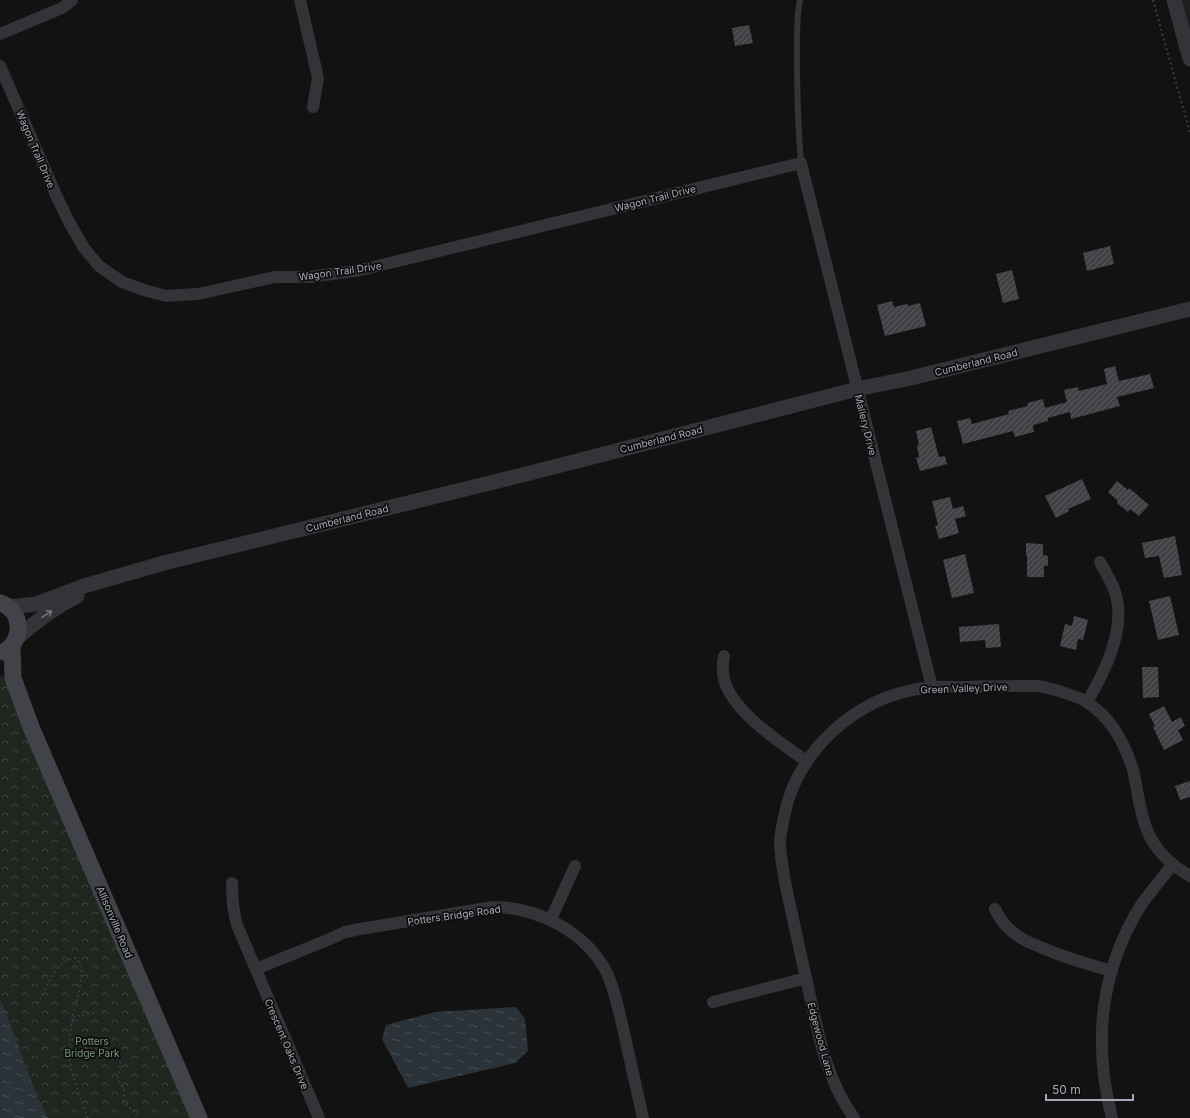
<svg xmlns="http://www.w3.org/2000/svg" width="1190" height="1118" viewBox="0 0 1190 1118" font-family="Inter,sans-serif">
  <defs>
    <pattern id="forest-crowns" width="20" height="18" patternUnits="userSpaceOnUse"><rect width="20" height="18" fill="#1e261f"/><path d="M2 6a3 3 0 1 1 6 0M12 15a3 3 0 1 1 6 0" fill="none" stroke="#3c433d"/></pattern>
    <pattern id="water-ripples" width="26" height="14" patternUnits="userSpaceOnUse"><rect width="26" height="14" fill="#2b3238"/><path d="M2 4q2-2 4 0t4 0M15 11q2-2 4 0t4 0" fill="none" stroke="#474d52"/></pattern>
    <pattern id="building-hatch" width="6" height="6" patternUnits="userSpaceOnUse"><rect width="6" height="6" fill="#414246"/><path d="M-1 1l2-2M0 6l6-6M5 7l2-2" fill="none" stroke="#595a5e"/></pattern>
  </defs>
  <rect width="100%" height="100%" fill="#121213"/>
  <polygon fill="#1e1e20" points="1173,0 1190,0 1190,63"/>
  <polygon fill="url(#forest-crowns)" points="0,676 13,678 199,1118 46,1118 0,1006"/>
  <g fill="url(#water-ripples)">
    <polygon points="0,999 7,1015 35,1091 48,1118 0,1118"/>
    <polygon points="516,1007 525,1019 528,1051 515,1063 408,1088 382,1039 386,1025 435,1012"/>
  </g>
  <g fill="url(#building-hatch)">
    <polygon points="749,25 753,43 735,46 732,28"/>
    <polygon points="1110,246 1114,264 1087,271 1083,253"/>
    <polygon points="1012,270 1019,299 1003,303 996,274"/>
    <polygon points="892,301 894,307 907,304 908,306 920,303 926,326 885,336 877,305"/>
    <polygon points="1115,366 1119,381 1150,374 1154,388 1117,397 1120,406 1071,419 1070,412 1048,418 1048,421 1033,425 1034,432 1015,437 1013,431 963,444 957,421 970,418 972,424 1009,414 1008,411 1028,406 1027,403 1043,399 1045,408 1067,402 1064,390 1078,387 1079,391 1107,384 1104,369"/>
    <polygon points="931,427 939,457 945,456 947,464 920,471 916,458 919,457 917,446 919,445 916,431"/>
    <polygon points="1082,479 1091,499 1068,509 1069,511 1056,518 1045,496"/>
    <polygon points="1117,481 1128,490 1129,488 1149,505 1139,516 1130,509 1128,512 1117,503 1118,501 1108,492"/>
    <polygon points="950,497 953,509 963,506 966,516 955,519 959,533 939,539 935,526 938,525 932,501"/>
    <polygon points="1175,536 1182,575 1164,578 1159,556 1145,558 1142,543"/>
    <polygon points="1026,543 1043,544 1043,555 1048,556 1048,566 1044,566 1044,577 1027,577 1027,556 1026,555"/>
    <polygon points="965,554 974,593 952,598 943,560"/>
    <polygon points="1170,596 1179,635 1158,640 1149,601"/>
    <polygon points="1074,616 1088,620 1083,640 1078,639 1076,650 1060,646 1065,624 1072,626"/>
    <polygon points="999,624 1001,647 986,648 985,640 960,642 959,627"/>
    <polygon points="1142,667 1158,667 1159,697 1143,698"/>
    <polygon points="1164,706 1172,722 1181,717 1185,726 1178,730 1183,740 1164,750 1153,727 1155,726 1149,714"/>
    <polygon points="1190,781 1190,797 1180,800 1175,786"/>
  </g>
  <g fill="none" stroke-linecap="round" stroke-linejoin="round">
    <g stroke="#393b3f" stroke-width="2" stroke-dasharray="2 3" stroke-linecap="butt">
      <polyline points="1153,0 1190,133"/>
      <path d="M 37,1003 C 48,989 54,960 76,958 C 88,968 76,1002 73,1015 C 70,1030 68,1053 71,1068 C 75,1085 82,1102 88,1118"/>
      <polyline points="73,1017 98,1012"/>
      <path d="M 70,1048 C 81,1048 118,1046 120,1061 C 121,1067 118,1074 118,1080 L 124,1089 L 124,1101 L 128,1106 L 134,1111 L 138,1118"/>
    </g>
    <path stroke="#333438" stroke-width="6" d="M 800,0 C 796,19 797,39 797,58 C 797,94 798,128 801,163"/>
    <g stroke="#333438" stroke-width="12">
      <polyline points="300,0 318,78 313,107"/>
      <polyline points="0,34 62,8 72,0"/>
      <polyline points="0,66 56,195 69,222 84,248 99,266 122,282 144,290 166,296 198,294 275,277 310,277 361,270 801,163 932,687"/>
      <path d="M 724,656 C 722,666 722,674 725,683 C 737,715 780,742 806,761"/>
      <path d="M 1087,702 C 1105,672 1127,628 1115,592 C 1112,582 1105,572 1100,562"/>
      <path d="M 232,883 C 232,898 233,911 237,925 L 319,1118"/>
      <path d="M 995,909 C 999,918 1006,927 1014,933 C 1021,939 1030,943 1038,946 C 1062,957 1087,964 1112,971"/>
      <polyline points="551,919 575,866"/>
      <path d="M 256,969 L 330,939 L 345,932 L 360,929 L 493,907 C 538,907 586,932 607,973 C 616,993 620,1016 625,1037 C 631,1064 637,1091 643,1118"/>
      <path d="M 806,978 C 817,1027 824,1076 854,1118"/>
      <path d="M 713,1002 L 806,978 C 800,952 795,927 789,901 C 785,882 781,864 780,844 C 780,835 782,826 784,817 C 797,750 856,697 924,688 C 938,686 952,687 966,687 C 990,686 1015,686 1039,686 C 1048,688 1057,690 1065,693 C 1073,696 1082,698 1088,703 C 1111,718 1125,744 1133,770 C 1138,790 1139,811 1147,830 C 1154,849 1172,866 1190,876"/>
      <path d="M 1112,1118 C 1093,1044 1100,971 1141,905 C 1151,891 1162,878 1173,864"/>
    </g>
    <g stroke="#333438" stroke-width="15">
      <polyline points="1174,0 1190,59"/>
      <polyline points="7,607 36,604 84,586 164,563 530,473 857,389 911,378 1190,309"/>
      <path d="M 16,639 C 35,622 55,607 77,596"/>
    </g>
    <g stroke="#414348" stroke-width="17">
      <path d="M 0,603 C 23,610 24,641 4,652"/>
      <polyline points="12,646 13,678 31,727 199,1118"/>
    </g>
  </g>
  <defs><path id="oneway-shaft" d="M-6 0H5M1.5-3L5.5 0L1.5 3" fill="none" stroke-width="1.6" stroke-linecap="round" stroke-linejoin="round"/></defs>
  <use stroke="#71747c" href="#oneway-shaft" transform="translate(47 614) rotate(-34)"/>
  <g text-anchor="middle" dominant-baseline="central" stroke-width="3.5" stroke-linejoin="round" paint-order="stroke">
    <g font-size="10" fill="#a4a9b3" stroke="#0d0d0e">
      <text transform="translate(36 149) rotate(67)">Wagon Trail Drive</text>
      <text transform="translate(655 198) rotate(-14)">Wagon Trail Drive</text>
      <text transform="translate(340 271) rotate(-8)">Wagon Trail Drive</text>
      <text transform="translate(976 362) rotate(-14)">Cumberland Road</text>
      <text transform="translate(866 425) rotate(76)">Mallery Drive</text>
      <text transform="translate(661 439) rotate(-14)">Cumberland Road</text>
      <text transform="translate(347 518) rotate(-14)">Cumberland Road</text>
      <text transform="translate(964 688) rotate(-2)">Green Valley Drive</text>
      <text transform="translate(454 915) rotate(-8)">Potters Bridge Road</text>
      <text transform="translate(115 922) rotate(67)">Allisonville Road</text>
      <text transform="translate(821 1039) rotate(75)">Edgewood Lane</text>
      <text transform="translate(287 1044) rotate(67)">Crescent Oaks Drive</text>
    </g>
    <g font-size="10" fill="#7b9e7d" stroke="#0d0d0e">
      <text x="92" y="1041">Potters<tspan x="92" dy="12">Bridge Park</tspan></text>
    </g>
  </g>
  <path d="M1046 1094v6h87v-6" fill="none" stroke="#a4a9b3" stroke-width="2"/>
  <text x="1052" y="1094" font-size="12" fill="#a4a9b3" stroke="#0d0d0e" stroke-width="3" paint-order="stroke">50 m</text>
</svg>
